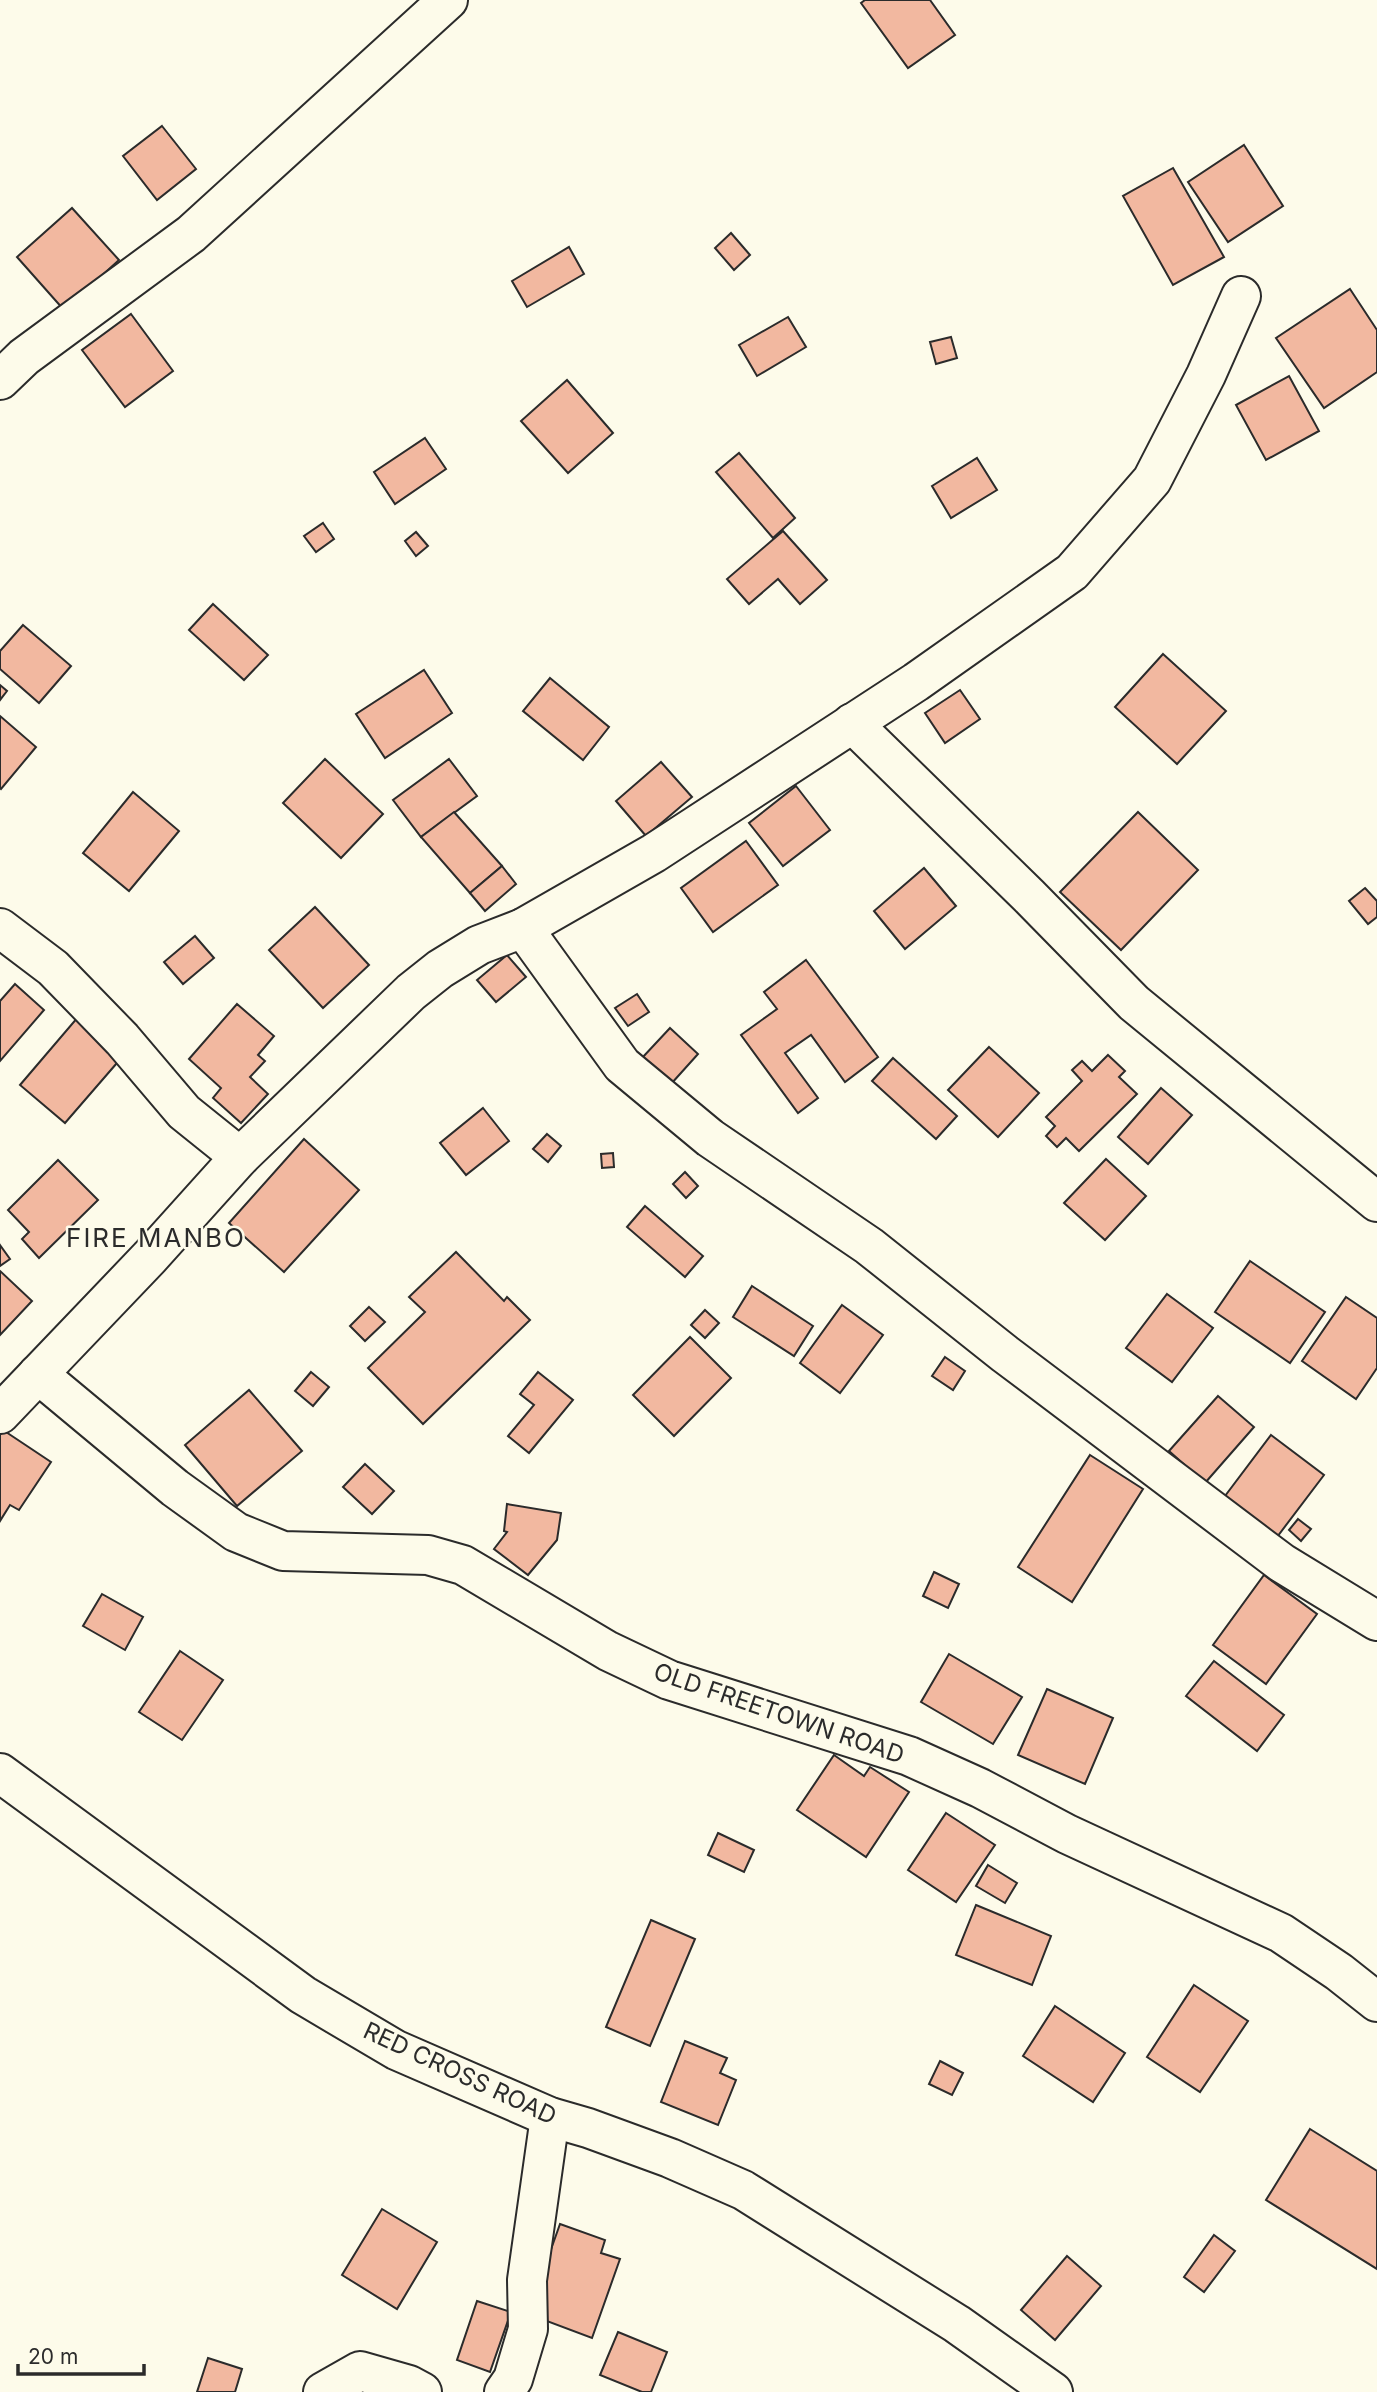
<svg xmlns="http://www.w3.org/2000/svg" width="1377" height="2392" viewBox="0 0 1377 2392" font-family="Inter,sans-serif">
  <rect width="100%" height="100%" fill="#fdfbea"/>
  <g fill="#f2b8a0" stroke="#2b2b2b" stroke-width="2">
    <polygon points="865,0 930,0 955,35 908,68 861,3"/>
    <polygon points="162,126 196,169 157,200 123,156"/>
    <polygon points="1244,145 1283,206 1228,242 1188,182"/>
    <polygon points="1173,168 1224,257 1173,285 1123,196"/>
    <polygon points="72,208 119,260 64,310 17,257"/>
    <polygon points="731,233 750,255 734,270 715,248"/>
    <polygon points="569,247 584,274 527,307 512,281"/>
    <polygon points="1350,289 1377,330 1377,372 1324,408 1276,338"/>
    <polygon points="131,314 173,371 125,407 82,350"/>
    <polygon points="788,317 806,347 757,376 739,345"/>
    <polygon points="951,337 957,358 936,364 930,342"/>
    <polygon points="1289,376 1319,431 1266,460 1236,405"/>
    <polygon points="567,380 613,433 568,473 521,421"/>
    <polygon points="425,438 446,469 395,504 374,472"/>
    <polygon points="739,453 795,518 773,538 716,472"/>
    <polygon points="977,458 997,490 951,518 932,486"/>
    <polygon points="323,523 334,539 316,552 304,536"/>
    <polygon points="783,531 827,580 800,604 778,579 749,604 727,579"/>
    <polygon points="416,532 428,546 416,556 405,541"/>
    <polygon points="213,604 268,655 244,680 189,630"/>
    <polygon points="23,625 71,666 39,703 0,669 0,651"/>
    <polygon points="1163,654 1226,711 1177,764 1115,707"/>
    <polygon points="424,670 452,713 385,758 356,714"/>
    <polygon points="550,678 609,727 583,760 523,711"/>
    <polygon points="0,685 7,691 0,700"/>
    <polygon points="960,690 980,719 945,743 925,713"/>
    <polygon points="0,716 36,747 1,789 0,788"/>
    <polygon points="325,759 383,814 341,858 283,803"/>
    <polygon points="449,759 477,796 421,837 393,800"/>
    <polygon points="661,762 692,797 646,836 616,801"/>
    <polygon points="796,786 830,830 783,866 749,823"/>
    <polygon points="133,792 179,831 129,891 83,853"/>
    <polygon points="454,812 502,866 470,893 421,837"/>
    <polygon points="1138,812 1198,870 1121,950 1060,892"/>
    <polygon points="746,841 778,885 713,932 681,888"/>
    <polygon points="502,866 516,884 485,911 470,893"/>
    <polygon points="924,868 956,906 905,949 874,911"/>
    <polygon points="1365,888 1377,901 1377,917 1368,924 1349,901"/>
    <polygon points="315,907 369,965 323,1008 269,950"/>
    <polygon points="195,936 214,958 183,984 164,962"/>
    <polygon points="507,955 526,977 496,1002 477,980"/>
    <polygon points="806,960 878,1057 845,1082 811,1035 785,1053 818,1098 798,1113 741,1035 777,1009 764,992"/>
    <polygon points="15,984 44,1010 0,1061 0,1001"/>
    <polygon points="637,994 649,1012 628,1026 615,1008"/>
    <polygon points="237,1004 274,1036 258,1055 265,1061 250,1077 268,1094 241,1123 213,1098 221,1088 189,1059"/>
    <polygon points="78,1017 123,1056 65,1123 20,1085"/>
    <polygon points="670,1028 698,1054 671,1084 642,1058"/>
    <polygon points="989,1047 1039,1093 998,1137 948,1090"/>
    <polygon points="1108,1055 1125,1071 1119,1077 1137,1094 1079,1151 1066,1138 1057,1147 1046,1136 1055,1126 1046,1117 1082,1081 1072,1070 1082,1061 1092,1071"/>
    <polygon points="893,1058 957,1116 936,1139 872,1081"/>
    <polygon points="1161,1088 1192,1115 1148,1164 1118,1137"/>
    <polygon points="483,1108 509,1141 466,1175 440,1143"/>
    <polygon points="547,1134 561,1146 548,1162 533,1149"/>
    <polygon points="304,1139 359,1190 284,1272 229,1223"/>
    <polygon points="613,1153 614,1167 602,1168 601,1154"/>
    <polygon points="1106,1159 1146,1196 1105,1240 1064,1203"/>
    <polygon points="58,1160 98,1200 39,1258 22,1239 29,1232 8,1210"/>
    <polygon points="685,1172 698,1186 686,1198 673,1184"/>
    <polygon points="645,1206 703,1256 685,1277 627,1227"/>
    <polygon points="0,1245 10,1259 0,1266"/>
    <polygon points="456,1252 504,1301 507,1297 530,1320 423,1424 368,1368 425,1312 409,1297"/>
    <polygon points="1250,1261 1325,1312 1290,1363 1215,1312"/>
    <polygon points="0,1271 32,1301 0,1335"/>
    <polygon points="752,1286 813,1326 794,1356 733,1317"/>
    <polygon points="1167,1294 1213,1328 1172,1382 1126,1348"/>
    <polygon points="1346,1297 1377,1318 1377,1368 1356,1399 1302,1361"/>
    <polygon points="842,1305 883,1335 840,1393 800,1363"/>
    <polygon points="369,1307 385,1322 365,1341 350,1326"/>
    <polygon points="705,1310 719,1323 705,1338 691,1325"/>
    <polygon points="690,1337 731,1378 674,1436 633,1395"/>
    <polygon points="945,1357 965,1371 953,1390 932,1376"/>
    <polygon points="311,1372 329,1387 313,1406 295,1391"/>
    <polygon points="538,1372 573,1400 529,1453 508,1436 534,1405 520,1394"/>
    <polygon points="249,1390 302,1451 237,1506 185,1445"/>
    <polygon points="1218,1396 1254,1427 1205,1483 1169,1451"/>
    <polygon points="3,1430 51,1462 19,1510 10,1505 0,1521 0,1435"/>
    <polygon points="1271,1435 1324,1475 1274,1541 1222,1500"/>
    <polygon points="1090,1455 1143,1489 1072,1602 1018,1567"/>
    <polygon points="365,1464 394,1491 372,1514 343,1487"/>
    <polygon points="507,1504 561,1513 557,1540 528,1575 494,1549 507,1532 504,1531"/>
    <polygon points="1298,1519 1311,1529 1301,1541 1289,1530"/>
    <polygon points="934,1572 959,1584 948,1608 923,1596"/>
    <polygon points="1264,1575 1317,1614 1266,1684 1213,1645"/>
    <polygon points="102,1594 143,1617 125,1650 83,1626"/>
    <polygon points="180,1651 223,1680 182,1740 139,1712"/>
    <polygon points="949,1654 1022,1697 993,1744 921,1702"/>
    <polygon points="1214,1661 1284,1715 1257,1751 1186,1696"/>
    <polygon points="1047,1689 1113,1718 1085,1784 1018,1755"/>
    <polygon points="834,1755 864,1776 870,1767 909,1792 866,1857 797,1810"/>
    <polygon points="946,1813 995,1845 956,1902 908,1870"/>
    <polygon points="718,1833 754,1850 744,1872 708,1855"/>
    <polygon points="988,1865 1017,1883 1005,1903 976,1886"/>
    <polygon points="976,1905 1051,1936 1032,1985 956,1955"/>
    <polygon points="651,1920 695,1939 650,2046 606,2027"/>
    <polygon points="1194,1985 1248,2021 1200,2092 1147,2057"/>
    <polygon points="1055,2006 1125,2053 1093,2102 1023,2056"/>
    <polygon points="685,2041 727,2058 720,2073 736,2080 718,2125 661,2102"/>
    <polygon points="940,2061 963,2073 952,2095 929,2084"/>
    <polygon points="1310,2129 1377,2171 1377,2269 1266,2200"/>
    <polygon points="382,2209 437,2242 397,2309 342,2275"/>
    <polygon points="560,2224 605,2240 601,2253 620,2259 592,2338 528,2314"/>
    <polygon points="1214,2235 1235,2251 1204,2292 1184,2277"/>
    <polygon points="1067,2256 1101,2286 1055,2340 1021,2310"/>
    <polygon points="477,2301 511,2312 490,2372 457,2360"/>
    <polygon points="618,2332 667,2352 651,2392 642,2392 600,2375"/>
    <polygon points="208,2358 242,2369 235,2392 197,2392"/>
  </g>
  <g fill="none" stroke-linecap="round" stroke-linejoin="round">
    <g stroke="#2b2b2b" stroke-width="42">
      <g id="minor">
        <polyline points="0,380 24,357 191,234 448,0"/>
        <polyline points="852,723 1029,896 1134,1003 1377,1202"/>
        <polyline points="0,928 53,968 122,1039 184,1112 240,1157"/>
        <polyline points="523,928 622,1065 710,1138 869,1246 1005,1354 1282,1563 1377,1621"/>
        <polyline points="38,1374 175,1488 236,1532 283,1551 428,1555 463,1565 608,1651 669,1680 909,1756 980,1788 1067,1834 1281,1933 1339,1972 1377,2002"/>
        <polyline points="0,1414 150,1257 240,1157 411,992 440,969 479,945 523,928 654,853 916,682 1072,572 1152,480 1206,375 1241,296"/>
        <polyline points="0,1773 303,1995 396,2050 550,2117 588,2128 670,2158 743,2190 957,2324 1053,2392"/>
        <polyline points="323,2392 360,2371 409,2385 422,2392"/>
        <polyline points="504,2392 513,2379 528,2329 527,2280 550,2117"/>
      </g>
    </g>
    <use href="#minor" stroke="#fdfbea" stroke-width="38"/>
  </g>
  <g text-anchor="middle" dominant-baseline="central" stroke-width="5" stroke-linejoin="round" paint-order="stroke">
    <g font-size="24" fill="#2b2b2b" stroke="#fdfbea">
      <text transform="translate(779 1713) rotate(19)">OLD FREETOWN ROAD</text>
      <text transform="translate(460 2073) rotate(25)">RED CROSS ROAD</text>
    </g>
    <g font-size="26" letter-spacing="2" fill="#2b2b2b" stroke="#fdfbea">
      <text x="156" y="1237">FIRE MANBO</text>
    </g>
  </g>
  <path d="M18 2364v10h126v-10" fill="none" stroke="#2b2b2b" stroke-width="3.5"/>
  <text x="28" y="2364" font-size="21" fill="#2b2b2b" stroke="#fdfbea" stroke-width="5" paint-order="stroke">20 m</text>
</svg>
